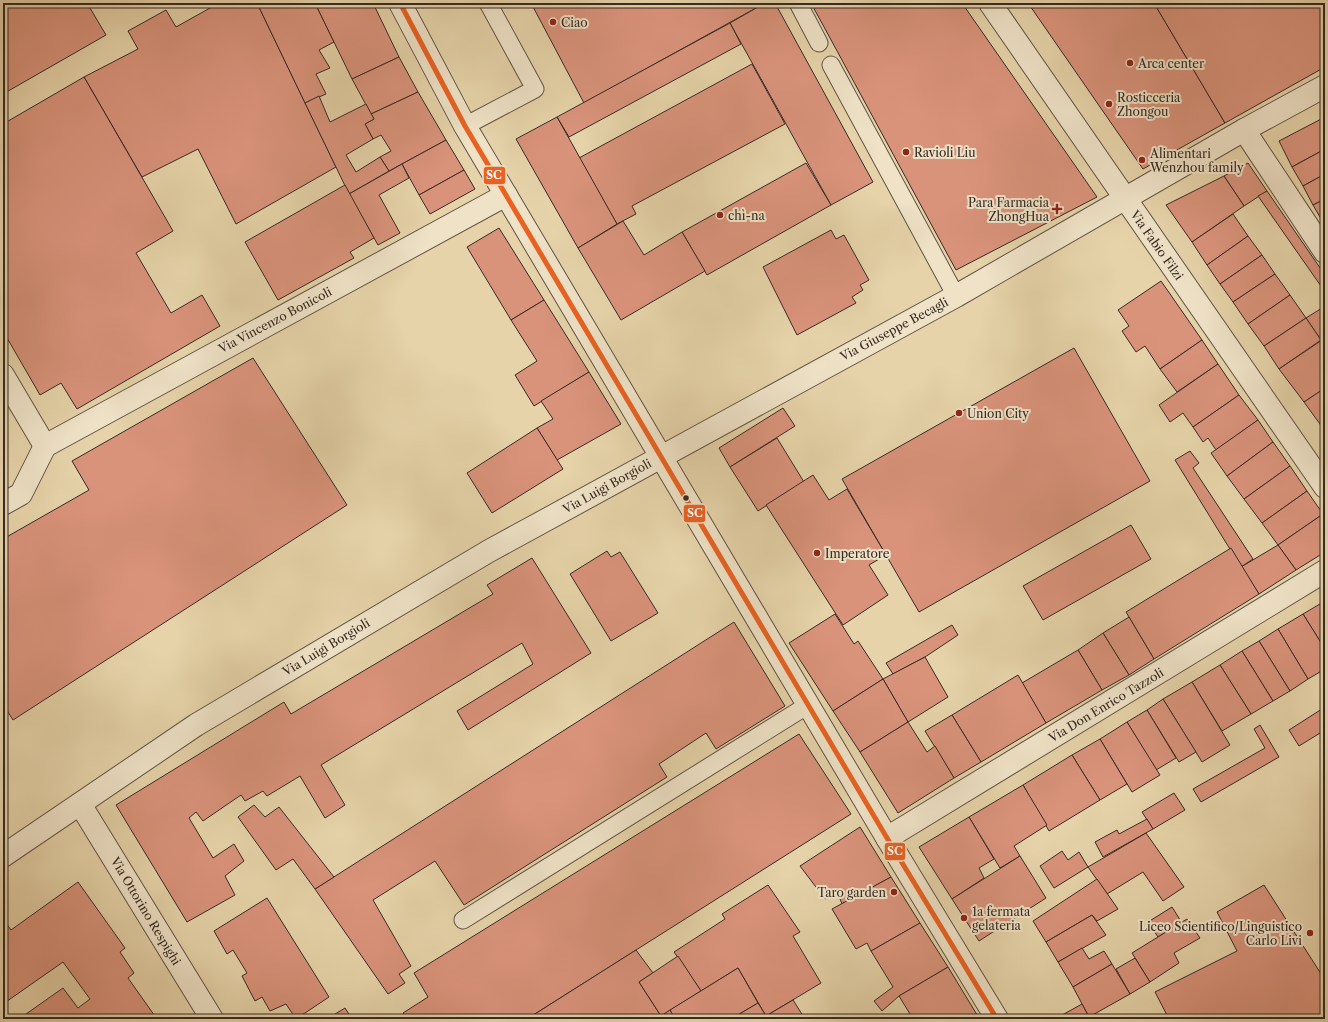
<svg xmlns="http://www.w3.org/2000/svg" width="1328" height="1022" viewBox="0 0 1328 1022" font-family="'Libre Caslon Text',serif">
  <rect width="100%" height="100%" fill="#e6d3a9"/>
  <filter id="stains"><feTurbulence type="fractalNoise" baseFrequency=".005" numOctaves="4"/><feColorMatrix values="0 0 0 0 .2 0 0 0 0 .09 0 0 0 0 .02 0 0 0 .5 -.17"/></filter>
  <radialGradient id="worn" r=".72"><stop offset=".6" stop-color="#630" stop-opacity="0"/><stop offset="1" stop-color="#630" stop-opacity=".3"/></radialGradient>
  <g fill="#d9937b" stroke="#362a24">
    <polygon points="3,3 87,3 106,35 3,94"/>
    <polygon points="219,3 257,3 336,167 236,224 198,149 142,177 84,77 138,49 128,31 166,10 176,27"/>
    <polygon points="257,3 315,3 334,42 319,50 330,68 316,74 326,94 305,103"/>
    <polygon points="315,3 373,3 399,57 352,79"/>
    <polygon points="531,3 765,3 584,103"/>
    <polygon points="765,3 775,3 873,182 831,205 730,23"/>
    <polygon points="811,3 962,3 1097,197 956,270"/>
    <polygon points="1028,3 1154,3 1225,123 1143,169"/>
    <polygon points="1154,3 1325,3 1325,67 1225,123"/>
    <polygon points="730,23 741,44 569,137 557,117"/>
    <polygon points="399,57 418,92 371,114 352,79"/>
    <polygon points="752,64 785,124 632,206 636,214 617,224 579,158"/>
    <polygon points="84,77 173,231 136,253 171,313 202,295 220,326 77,409 61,383 40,395 3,331 3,124"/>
    <polygon points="418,92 446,140 389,171 380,157 391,151 381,135 373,139 365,124 374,119 371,114"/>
    <polygon points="319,96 330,122 366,104 374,119 365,124 373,139 346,155 356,172 380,157 389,171 349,194 305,103"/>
    <polygon points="557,117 617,224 578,248 516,139"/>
    <polygon points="1325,117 1325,149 1292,167 1279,141"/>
    <polygon points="446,140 464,170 419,195 402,164"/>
    <polygon points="1325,149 1325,174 1303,186 1292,167"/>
    <polygon points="806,163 831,205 707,275 682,232"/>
    <polygon points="1248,163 1267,191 1244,206 1224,176"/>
    <polygon points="402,164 409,178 379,195 400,233 378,245 349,194"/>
    <polygon points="464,170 475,189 430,214 419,195"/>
    <polygon points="1325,174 1325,199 1313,205 1303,186"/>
    <polygon points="1224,176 1244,206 1192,242 1166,205"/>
    <polygon points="345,185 374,238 350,252 354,258 278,300 245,242"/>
    <polygon points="1267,191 1325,275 1325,288 1323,289 1258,196"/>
    <polygon points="1325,199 1325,223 1324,224 1313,205"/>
    <polygon points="1233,214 1248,236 1207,265 1192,242"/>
    <polygon points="623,221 644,255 682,232 705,271 621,320 578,248"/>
    <polygon points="499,228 544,300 511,320 467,247"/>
    <polygon points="831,230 836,239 844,235 869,280 860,285 863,290 852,297 856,303 797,335 763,267"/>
    <polygon points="1248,236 1262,255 1220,284 1207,265"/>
    <polygon points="1262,255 1275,274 1233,302 1220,284"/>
    <polygon points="1275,274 1290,295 1248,324 1233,302"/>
    <polygon points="1161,281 1202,340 1160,369 1145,346 1136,352 1122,331 1129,326 1118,310"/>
    <polygon points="1290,295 1306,318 1264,346 1248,324"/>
    <polygon points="544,300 589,372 534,406 515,375 537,361 511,320"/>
    <polygon points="1322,308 1325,312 1325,338 1321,340 1306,318"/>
    <polygon points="1306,318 1321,340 1279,369 1264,346"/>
    <polygon points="1325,338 1325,388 1304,402 1279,369"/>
    <polygon points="1202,340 1218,364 1177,392 1160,369"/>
    <polygon points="1074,348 1150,481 919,612 842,479"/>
    <polygon points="253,358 347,505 13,720 3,704 3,539 89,490 72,461"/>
    <polygon points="1218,364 1239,395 1193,427 1183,413 1170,422 1159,405"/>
    <polygon points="589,372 621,424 557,460 537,428 553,419 541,401"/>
    <polygon points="1325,388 1325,431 1304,402"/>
    <polygon points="1239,395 1258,420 1216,450 1208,438 1203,442 1193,427"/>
    <polygon points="783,408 795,426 730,467 719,448"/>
    <polygon points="1258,420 1273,442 1227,476 1211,453"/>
    <polygon points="537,428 563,469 492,513 467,473"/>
    <polygon points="777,438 804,482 758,511 730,467"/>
    <polygon points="1273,442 1290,466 1244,499 1227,476"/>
    <polygon points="1190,451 1199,463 1193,468 1253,559 1241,567 1175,460"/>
    <polygon points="1290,466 1307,491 1262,523 1244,499"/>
    <polygon points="813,475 829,500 847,489 886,555 869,565 888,595 843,625 766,505"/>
    <polygon points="1307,491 1323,514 1278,545 1262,523"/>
    <polygon points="1323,514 1325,516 1325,552 1296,570 1278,545"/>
    <polygon points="1131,525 1151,559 1043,620 1023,586"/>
    <polygon points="1278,545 1296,570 1259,594 1241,567"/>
    <polygon points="1231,548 1259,594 1154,659 1126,612"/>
    <polygon points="607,551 611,557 620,552 658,613 611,641 570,574"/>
    <polygon points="532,558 591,653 468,730 457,711 533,664 522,643 321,765 345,805 325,818 300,776 267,796 263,791 245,801 241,795 203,821 196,812 189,818 213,858 234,844 244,861 225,876 235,895 187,922 116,805 284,702 291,714 493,594 487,585"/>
    <polygon points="1325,601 1325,649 1303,614"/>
    <polygon points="835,614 854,644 858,641 883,679 833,711 789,643"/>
    <polygon points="1303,614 1325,649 1325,669 1308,679 1278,629"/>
    <polygon points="1129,617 1154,659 1129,675 1103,633"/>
    <polygon points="734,622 785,706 716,749 706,733 659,764 667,777 464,905 435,861 373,900 411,966 399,974 405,983 388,994 315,889"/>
    <polygon points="952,625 958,635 925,657 893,674 886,663"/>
    <polygon points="1278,629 1308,679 1290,691 1259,641"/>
    <polygon points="1103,633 1129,675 1102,690 1078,650"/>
    <polygon points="1259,641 1290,691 1273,701 1242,651"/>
    <polygon points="1078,650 1102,690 1046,723 1022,683"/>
    <polygon points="1242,651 1273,701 1251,714 1220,665"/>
    <polygon points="925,657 948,697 908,722 883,679"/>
    <polygon points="1220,665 1251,714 1222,731 1192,682"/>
    <polygon points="1018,675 1046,723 981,762 952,715"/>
    <polygon points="883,679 908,722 860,752 833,711"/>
    <polygon points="1192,682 1230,745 1202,762 1163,699"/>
    <polygon points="1163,699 1196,752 1179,762 1147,710"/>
    <polygon points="1325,707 1325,730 1299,746 1289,730"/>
    <polygon points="1147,710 1176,758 1156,770 1127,722"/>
    <polygon points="952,715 981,762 954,778 925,731"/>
    <polygon points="908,722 927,752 935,746 954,778 898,813 860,752"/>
    <polygon points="1127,722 1160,775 1132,792 1100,739"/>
    <polygon points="1260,725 1279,757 1201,802 1193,789 1265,748 1254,729"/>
    <polygon points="799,734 851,814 527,1019 407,1019 403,1013 428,997 414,973"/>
    <polygon points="1100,739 1127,784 1100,800 1072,755"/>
    <polygon points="1072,755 1100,800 1049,831 1023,785"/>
    <polygon points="1023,785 1047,825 1014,846 1020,856 1000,868 969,817"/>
    <polygon points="1174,793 1185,810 1153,829 1142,812"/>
    <polygon points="254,805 265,817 279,807 334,877 315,889 293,859 276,870 238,817"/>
    <polygon points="969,817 994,859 979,868 984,878 952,899 919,847"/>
    <polygon points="1147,819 1153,829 1103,857 1095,842 1117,830 1119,834"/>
    <polygon points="860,827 891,877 842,904 837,891 825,899 800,866"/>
    <polygon points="1146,833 1184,887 1163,901 1143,872 1107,894 1088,867"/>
    <polygon points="1062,851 1068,860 1079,852 1088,867 1054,888 1040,866"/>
    <polygon points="1020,856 1046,898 979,941 952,899"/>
    <polygon points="891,877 920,923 871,951 867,943 856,949 832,909"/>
    <polygon points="1097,879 1118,909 1097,921 1092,915 1046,942 1033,921"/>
    <polygon points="78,882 125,948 120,952 134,973 128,978 157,1019 19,1019 63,988 78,1008 90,999 63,962 3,1004 3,925 6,923 11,930"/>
    <polygon points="768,885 800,932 793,936 821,983 766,1016 738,968 701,991 674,952 725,919 722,914"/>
    <polygon points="1264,885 1325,980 1325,1019 1169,1019 1155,992 1237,951 1217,912"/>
    <polygon points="267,898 329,997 296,1019 286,1004 270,1011 262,997 255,1001 242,976 247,973 233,950 227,954 214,931"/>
    <polygon points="1172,907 1182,923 1158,937 1148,922"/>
    <polygon points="1092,915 1106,935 1058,962 1046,942"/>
    <polygon points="1187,919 1200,938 1174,953 1179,963 1150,982 1132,953"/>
    <polygon points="920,923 948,967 899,996 882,1011 874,1001 893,987 871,951"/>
    <polygon points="1082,948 1089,959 1104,951 1112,964 1073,987 1058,962"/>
    <polygon points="636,950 653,973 639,982 661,1016 657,1019 527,1019"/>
    <polygon points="678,956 701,991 661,1016 639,982"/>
    <polygon points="1135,958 1150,982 1130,994 1116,969"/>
    <polygon points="1112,964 1130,994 1089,1017 1073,987"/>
    <polygon points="948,967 979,1018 913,1019 899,996"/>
    <polygon points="738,968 758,1003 731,1019 675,1019 670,1010"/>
    <polygon points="793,1000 805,1019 768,1019 766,1016"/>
    <polygon points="758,1003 768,1019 731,1019"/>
    <polygon points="1082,1004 1089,1017 1086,1019 1055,1019"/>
    <polygon points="345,1008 352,1019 327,1019"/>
    <polygon points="670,1010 675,1019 657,1019 661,1016"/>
  </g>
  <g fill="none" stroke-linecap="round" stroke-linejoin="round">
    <g stroke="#625445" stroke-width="19">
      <g id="service">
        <polyline points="798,3 819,43"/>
        <polyline points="831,65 956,296"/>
        <polyline points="465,126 535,89 488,3"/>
        <polyline points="463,920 808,705"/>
      </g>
    </g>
    <g stroke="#625445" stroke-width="24">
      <g id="minor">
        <polyline points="1244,130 1325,252"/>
        <polyline points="3,375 45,446 506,195"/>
        <polyline points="3,504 21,494 45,446"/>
        <polyline points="80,804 212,1019"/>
        <polyline points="887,838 1325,571"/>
        <polyline points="3,856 196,725 489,551 956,296 1244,130 1325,86"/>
      </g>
    </g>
    <g stroke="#625445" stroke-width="24">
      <g id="tertiary">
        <polyline points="400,3 465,126 887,838 997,1019"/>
        <polyline points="990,3 1325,487"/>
      </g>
    </g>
    <use href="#service" stroke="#efe2c7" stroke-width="17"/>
    <use href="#minor" stroke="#efe2c7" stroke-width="22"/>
    <use href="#tertiary" stroke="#efe2c7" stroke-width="22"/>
    <g stroke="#efe2c7" stroke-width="8">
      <polyline id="bus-1" points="400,3 465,126 887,838 997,1019"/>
    </g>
    <use href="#bus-1" stroke="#e96222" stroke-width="5"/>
  </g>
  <g fill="#8f2418" stroke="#efe2c7" stroke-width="1.5">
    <circle cx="553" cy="22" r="4"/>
    <circle cx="1130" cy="63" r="4"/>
    <circle cx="1109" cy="104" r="4"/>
    <circle cx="906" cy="152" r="4"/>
    <circle cx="1142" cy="160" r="4"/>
    <path d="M1055 203h4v4h4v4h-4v4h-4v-4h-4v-4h4z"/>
    <circle cx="720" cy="215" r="4"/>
    <circle cx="959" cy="413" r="4"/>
    <circle cx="817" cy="553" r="4"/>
    <circle cx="894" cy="892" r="4"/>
    <circle cx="964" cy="918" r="4"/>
    <circle cx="1310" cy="933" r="4"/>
  </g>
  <circle fill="#362a24" stroke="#efe2c7" stroke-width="1.5" cx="686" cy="498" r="3.5"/>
  <g text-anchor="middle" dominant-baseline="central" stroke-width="4" stroke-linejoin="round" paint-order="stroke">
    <g font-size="12" fill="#362a24" stroke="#efe2c7" text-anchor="start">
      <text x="561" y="22">Ciao</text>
      <text x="1138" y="63">Arca center</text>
      <text x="1117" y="97">Rosticceria<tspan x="1117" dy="14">Zhongou</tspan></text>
      <text x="914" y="152">Ravioli Liu</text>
      <text x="1150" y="153">Alimentari<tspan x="1150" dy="14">Wenzhou family</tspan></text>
      <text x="1049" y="202" text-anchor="end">Para Farmacia<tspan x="1049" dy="14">ZhongHua</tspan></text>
      <text x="728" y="215">chì-na</text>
      <text x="967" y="413">Union City</text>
      <text x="825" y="553">Imperatore</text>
      <text x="886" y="892" text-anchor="end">Taro garden</text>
      <text x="972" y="911">1a fermata<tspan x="972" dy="14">gelateria</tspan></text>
      <text x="1302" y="926" text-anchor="end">Liceo Scientifico/Linguistico<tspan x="1302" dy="14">Carlo Livi</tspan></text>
    </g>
    <g font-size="12" fill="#362a24" stroke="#efe2c7">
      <text transform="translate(1157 245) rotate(55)">Via Fabio Filzi</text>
      <text transform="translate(275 320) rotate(-28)">Via Vincenzo Bonicoli</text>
      <text transform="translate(894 329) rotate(-28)">Via Giuseppe Becagli</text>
      <text transform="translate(607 486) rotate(-29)">Via Luigi Borgioli</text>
      <text transform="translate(326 647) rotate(-31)">Via Luigi Borgioli</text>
      <text transform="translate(1106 705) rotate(-31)">Via Don Enrico Tazzoli</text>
      <text transform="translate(146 911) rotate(59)">Via Ottorino Respighi</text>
    </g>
  </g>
  <g stroke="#efe2c7" stroke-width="1.5">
    <rect x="483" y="166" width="23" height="19" rx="4" fill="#e96222"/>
    <rect x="683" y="504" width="23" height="19" rx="4" fill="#e96222"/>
    <rect x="884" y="842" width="22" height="19" rx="4" fill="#e96222"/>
  </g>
  <g font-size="11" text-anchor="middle" font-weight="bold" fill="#fff">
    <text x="494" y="179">SC</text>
    <text x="695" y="517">SC</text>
    <text x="895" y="855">SC</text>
  </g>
  <rect width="1328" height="1022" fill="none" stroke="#e6d3a9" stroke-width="16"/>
  <rect x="4" y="4" width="1320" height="1014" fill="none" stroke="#362a24" stroke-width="2"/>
  <rect x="8" y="8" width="1312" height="1006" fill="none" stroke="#362a24"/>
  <rect width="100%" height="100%" filter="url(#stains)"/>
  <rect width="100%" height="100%" fill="url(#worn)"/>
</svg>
